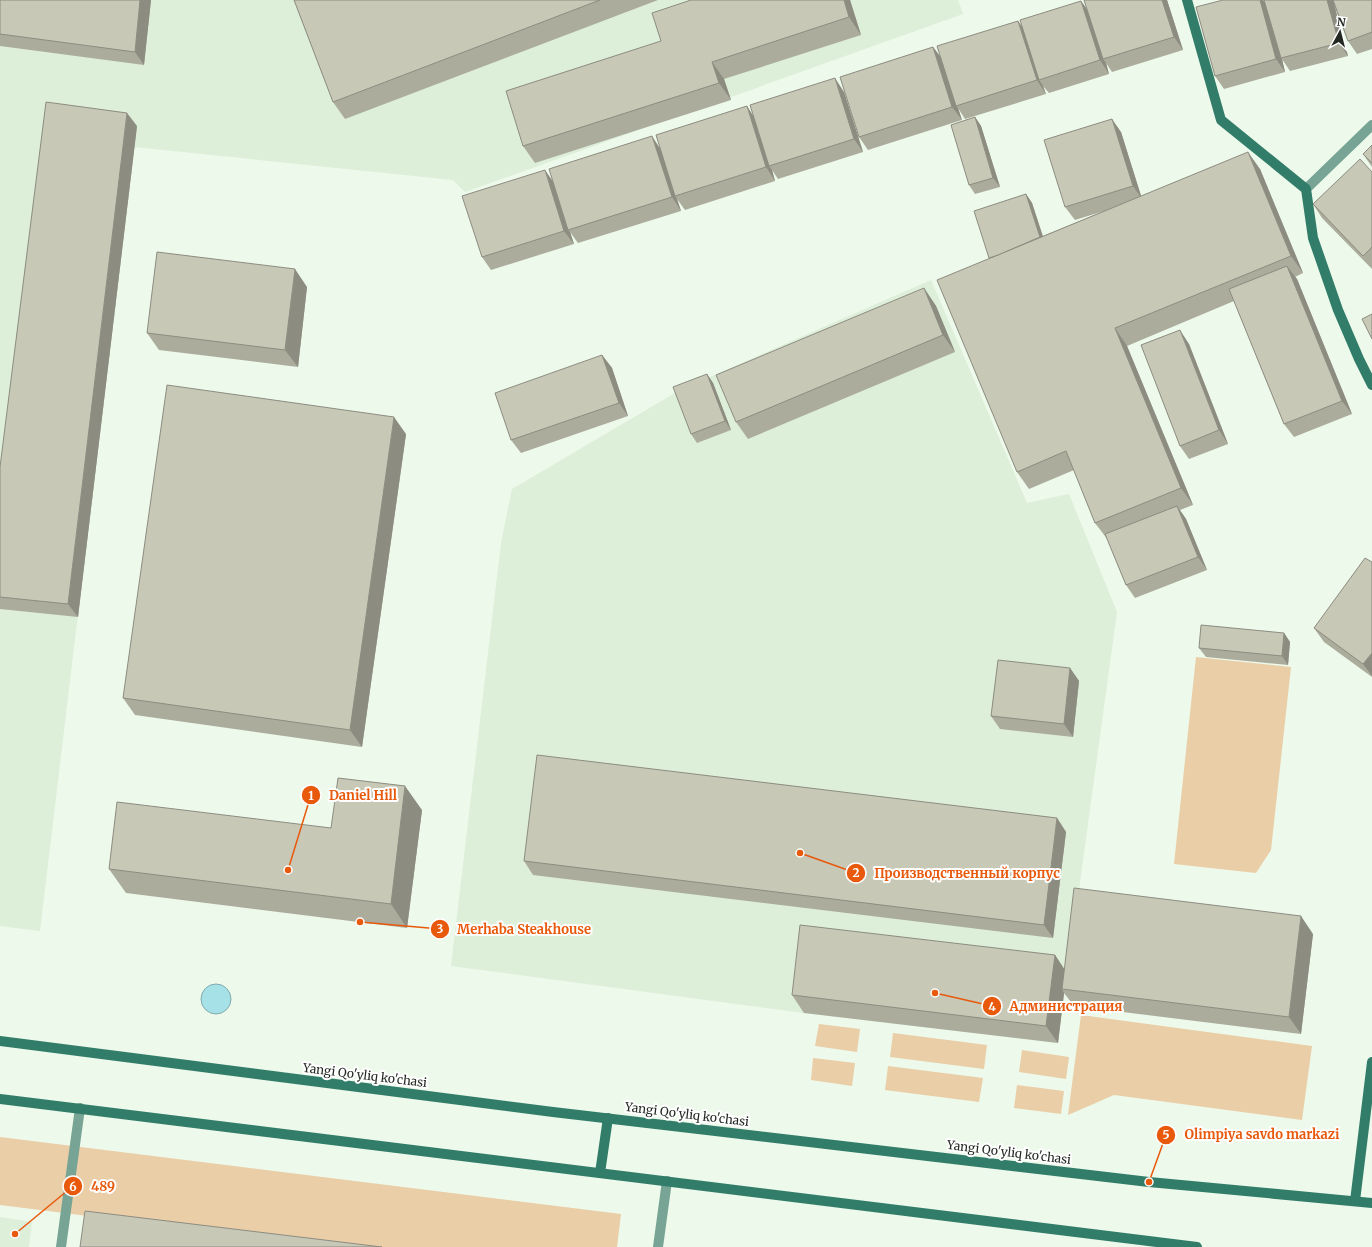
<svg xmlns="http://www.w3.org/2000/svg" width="1372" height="1247" viewBox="0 0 1372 1247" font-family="Merriweather,serif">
  <rect width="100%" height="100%" fill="#edf9ea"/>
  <g fill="#ddeed9">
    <polygon points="0,0 958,0 963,14 465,192 453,180 134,147 40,931 0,926"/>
    <polygon points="931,280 1027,503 1069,494 1117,612 1058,1043 804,1013 451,966 501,543 512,489 680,390"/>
    <polygon points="0,1217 32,1222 29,1247 0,1247"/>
  </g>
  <g fill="#eacea8">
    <polygon points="1196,657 1291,667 1271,850 1256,873 1174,864"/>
    <polygon points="1081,1015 1312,1046 1302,1120 1114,1095 1068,1115"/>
    <polygon points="819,1024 860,1029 857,1052 815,1046"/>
    <polygon points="893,1033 987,1045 984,1069 890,1057"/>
    <polygon points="1022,1050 1069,1057 1066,1079 1019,1072"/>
    <polygon points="813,1058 855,1063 852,1086 811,1080"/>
    <polygon points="888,1066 983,1078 979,1102 885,1090"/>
    <polygon points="1017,1085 1064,1091 1061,1114 1014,1108"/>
    <polygon points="0,1137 621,1214 617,1247 337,1247 0,1205"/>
  </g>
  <circle fill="#a7e1e8" stroke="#7faaad" cx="216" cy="999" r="15"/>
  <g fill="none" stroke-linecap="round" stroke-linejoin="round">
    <g stroke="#77a495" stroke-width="10">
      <polyline points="1306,189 1372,125"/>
      <polyline points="61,1247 80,1108"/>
      <polyline points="658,1247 667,1181"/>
    </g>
    <g stroke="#327d69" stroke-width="10">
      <polyline points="1187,0 1221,120 1306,189 1313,238 1338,310 1359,359 1372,385"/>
      <polyline points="0,1041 553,1112 1149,1182 1372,1203"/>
      <polyline points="0,1099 1197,1247"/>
      <polyline points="600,1173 608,1118"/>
      <polyline points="1355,1201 1372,1062"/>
    </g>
  </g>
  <g fill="#acac9d">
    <polygon points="0,0 151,0 144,65 0,46"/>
    <polygon points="294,0 658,0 345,119 333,102"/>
    <polygon points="850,0 861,35 724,79 731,100 535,163 523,146"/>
    <polygon points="1084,0 1167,0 1183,50 1112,72 1106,63 1109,74 1049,93 1043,86 1046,94 965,119 958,108 962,120 868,150 859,137 933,47 941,58 1018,21 1022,27 1081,1 1088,10"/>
    <polygon points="1223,0 1263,0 1265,2 1372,0 1372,49 1357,54 1348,41 1334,5 1348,56 1290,71 1282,59 1285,72 1224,89 1215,76"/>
    <polygon points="844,92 863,152 778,179 772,170 775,181 685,210 677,199 681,211 578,243 570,232 574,244 491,270 482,257 553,181 660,147 753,115"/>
    <polygon points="975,117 981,126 1000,187 975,194 969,185"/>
    <polygon points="137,126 78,617 0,609 0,467"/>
    <polygon points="1121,132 1141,196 1260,169 1303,273 1295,277 1297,279 1352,414 1294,437 1284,424 1234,301 1127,346 1193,505 1180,510 1186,519 1207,570 1135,598 1126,585 1108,540 1095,523 1074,470 1029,489 1017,472 989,258 1026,194 1032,203 1043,236 1104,211 1075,220 1065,207"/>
    <polygon points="1372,145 1372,167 1363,154"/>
    <polygon points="1372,172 1372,269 1322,218 1313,204"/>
    <polygon points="307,287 298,367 159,350 147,333"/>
    <polygon points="924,288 936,306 955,352 748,439 736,422"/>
    <polygon points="1189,344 1228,444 1189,459 1180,446"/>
    <polygon points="602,355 612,368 628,416 521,453 511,440"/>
    <polygon points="707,374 713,383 731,430 697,443 691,434"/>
    <polygon points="406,434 362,747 135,715 123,698"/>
    <polygon points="1372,562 1372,677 1324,642 1314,628"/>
    <polygon points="1284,633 1290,642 1288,665 1206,657 1199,648"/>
    <polygon points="1070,668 1079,681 1073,737 1000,729 991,716"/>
    <polygon points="422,810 407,928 126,893 109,869 331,828"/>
    <polygon points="1057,818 1066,832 1053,938 533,875 524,861"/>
    <polygon points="1313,934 1301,1034 1074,1006 1064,993 1058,1043 804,1013 792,995 1055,955 1064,969"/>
  </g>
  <g fill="#8c8c80">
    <polygon points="140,0 151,0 144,65 135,52"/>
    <polygon points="844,0 850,0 861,35 849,17"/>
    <polygon points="1162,0 1167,0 1183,50 1174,37"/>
    <polygon points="1260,0 1263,0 1266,4 1281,58 1282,59 1285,72 1276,59"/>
    <polygon points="1327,0 1333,0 1348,56 1339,43"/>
    <polygon points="1081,1 1090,14 1103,59 1106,63 1109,74 1100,60"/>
    <polygon points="1018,21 1027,34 1039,80 1043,86 1046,94 1037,80"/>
    <polygon points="933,47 943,60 956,106 958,108 962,120 952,107"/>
    <polygon points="712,62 724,79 731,100 719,83"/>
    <polygon points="835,78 844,92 863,152 854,139"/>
    <polygon points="747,106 756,120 769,166 772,170 775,181 766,167"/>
    <polygon points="127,113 137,126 78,617 68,604"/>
    <polygon points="975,117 981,126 1000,187 993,178"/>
    <polygon points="1112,119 1121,132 1142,199 1133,186"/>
    <polygon points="652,136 661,150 675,196 677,199 681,211 672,197"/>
    <polygon points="1248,152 1260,169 1303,273 1291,256"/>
    <polygon points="545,170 554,183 568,230 570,232 574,244 564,231"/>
    <polygon points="1026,194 1032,203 1047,250 1041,241"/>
    <polygon points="1287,266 1297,279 1352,414 1342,401"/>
    <polygon points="295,269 307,287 298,367 285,350"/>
    <polygon points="924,288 936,306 955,352 943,335"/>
    <polygon points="1115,328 1127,346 1193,505 1181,488"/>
    <polygon points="1180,330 1189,344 1228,444 1219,430"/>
    <polygon points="602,355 612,368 628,416 619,403"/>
    <polygon points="707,374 713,383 731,430 725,421"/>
    <polygon points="394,417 406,434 362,747 350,730"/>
    <polygon points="1177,506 1186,519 1207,570 1198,557"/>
    <polygon points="1284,633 1290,642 1288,665 1282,656"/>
    <polygon points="1372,653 1372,676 1363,664"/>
    <polygon points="1070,668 1079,681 1073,737 1064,724"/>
    <polygon points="405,786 422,810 407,928 391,904"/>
    <polygon points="1057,818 1066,832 1053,938 1044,925"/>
    <polygon points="1301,916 1313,934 1301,1034 1289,1017"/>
    <polygon points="1055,955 1067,973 1062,989 1064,993 1058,1043 1046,1026"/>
  </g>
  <g fill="#c8c8b7" stroke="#8c8c80">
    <polygon points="0,0 140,0 135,52 0,34"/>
    <polygon points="294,0 600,0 333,102"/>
    <polygon points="691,0 844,0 849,17 712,62 719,83 523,146 506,91 661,41 652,13"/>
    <polygon points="1084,0 1162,0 1174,37 1103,59"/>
    <polygon points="1223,0 1260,0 1276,59 1215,76 1196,7"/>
    <polygon points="1264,0 1327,0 1339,43 1281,58"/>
    <polygon points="1333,0 1372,0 1372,32 1348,41"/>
    <polygon points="1081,1 1100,60 1039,80 1020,20"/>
    <polygon points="1018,21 1037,80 956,106 937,46"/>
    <polygon points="933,47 952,107 859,137 840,77"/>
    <polygon points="835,78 854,139 769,166 750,105"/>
    <polygon points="46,102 127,113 68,604 0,597 0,467"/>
    <polygon points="747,106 766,167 675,196 656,135"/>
    <polygon points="975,117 993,178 969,185 951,125"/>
    <polygon points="1112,119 1133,186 1065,207 1044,140"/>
    <polygon points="652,136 672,197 568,230 549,169"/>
    <polygon points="1372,145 1372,163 1363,154"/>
    <polygon points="1248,152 1291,256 1115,328 1181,488 1095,523 1066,451 1017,472 937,280"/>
    <polygon points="1360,159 1372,172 1372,247 1363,256 1313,204"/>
    <polygon points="545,170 564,231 482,257 462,196"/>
    <polygon points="1026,194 1040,237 998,255 989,258 974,211"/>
    <polygon points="157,252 295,269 285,350 147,333"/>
    <polygon points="1287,266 1342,401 1284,424 1229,289"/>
    <polygon points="924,288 943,335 736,422 716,375"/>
    <polygon points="1372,314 1372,339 1362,319"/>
    <polygon points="1180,330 1219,430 1180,446 1141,345"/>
    <polygon points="602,355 619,403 511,440 495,393"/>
    <polygon points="707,374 725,421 691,434 673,387"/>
    <polygon points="167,385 394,417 350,730 123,698"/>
    <polygon points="1177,506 1198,557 1126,585 1105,534"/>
    <polygon points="1365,558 1372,562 1372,653 1363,664 1314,628"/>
    <polygon points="1201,625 1284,633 1282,656 1199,648"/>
    <polygon points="998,660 1070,668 1064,724 991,716"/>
    <polygon points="537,755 1057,818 1044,925 524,861"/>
    <polygon points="338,778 405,786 391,904 109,869 117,802 331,828"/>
    <polygon points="1074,888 1301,916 1289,1017 1062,989"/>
    <polygon points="800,925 1055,955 1046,1026 792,995"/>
    <polygon points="85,1211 382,1247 80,1247"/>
  </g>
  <g text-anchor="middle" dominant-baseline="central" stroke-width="4" stroke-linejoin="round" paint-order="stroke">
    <g font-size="12" fill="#232822" stroke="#fff">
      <text transform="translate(365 1075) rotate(7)">Yangi Qo'yliq ko'chasi</text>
      <text transform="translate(687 1114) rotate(7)">Yangi Qo'yliq ko'chasi</text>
      <text transform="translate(1009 1152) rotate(7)">Yangi Qo'yliq ko'chasi</text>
    </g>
  </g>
  <path fill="none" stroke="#e8590c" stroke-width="1.5" d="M288 870L311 795M800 853L856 873M360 922L440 929M935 993L992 1006M1149 1182L1166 1135M15 1234L73 1186"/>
  <g fill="#e8590c" stroke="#fff" stroke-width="1.5">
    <circle cx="288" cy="870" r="4"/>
    <circle cx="800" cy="853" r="4"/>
    <circle cx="360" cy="922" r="4"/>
    <circle cx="935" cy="993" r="4"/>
    <circle cx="1149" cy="1182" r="4"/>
    <circle cx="15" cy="1234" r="4"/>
    <circle cx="311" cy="795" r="10"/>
    <circle cx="856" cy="873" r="10"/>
    <circle cx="440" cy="929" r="10"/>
    <circle cx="992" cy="1006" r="10"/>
    <circle cx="1166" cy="1135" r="10"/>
    <circle cx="73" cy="1186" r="10"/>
  </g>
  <g font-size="12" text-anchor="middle" font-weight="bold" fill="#fff">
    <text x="311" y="800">1</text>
    <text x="856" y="877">2</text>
    <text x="440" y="933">3</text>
    <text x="992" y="1011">4</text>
    <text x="1166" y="1139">5</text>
    <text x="73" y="1191">6</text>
  </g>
  <g font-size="13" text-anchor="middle" font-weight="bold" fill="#e8590c" stroke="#fff" stroke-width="4" stroke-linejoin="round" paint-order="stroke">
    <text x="363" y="800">Daniel Hill</text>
    <text x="967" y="878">Производственный корпус</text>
    <text x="524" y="934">Merhaba Steakhouse</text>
    <text x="1066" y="1011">Администрация</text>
    <text x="1262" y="1139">Olimpiya savdo markazi</text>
    <text x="103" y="1191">489</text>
  </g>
  <g transform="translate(1340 32) rotate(7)" stroke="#ffffff" stroke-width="3" paint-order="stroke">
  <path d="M0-3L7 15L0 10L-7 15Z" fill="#232822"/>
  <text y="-6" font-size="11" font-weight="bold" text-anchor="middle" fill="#232822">N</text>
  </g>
</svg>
